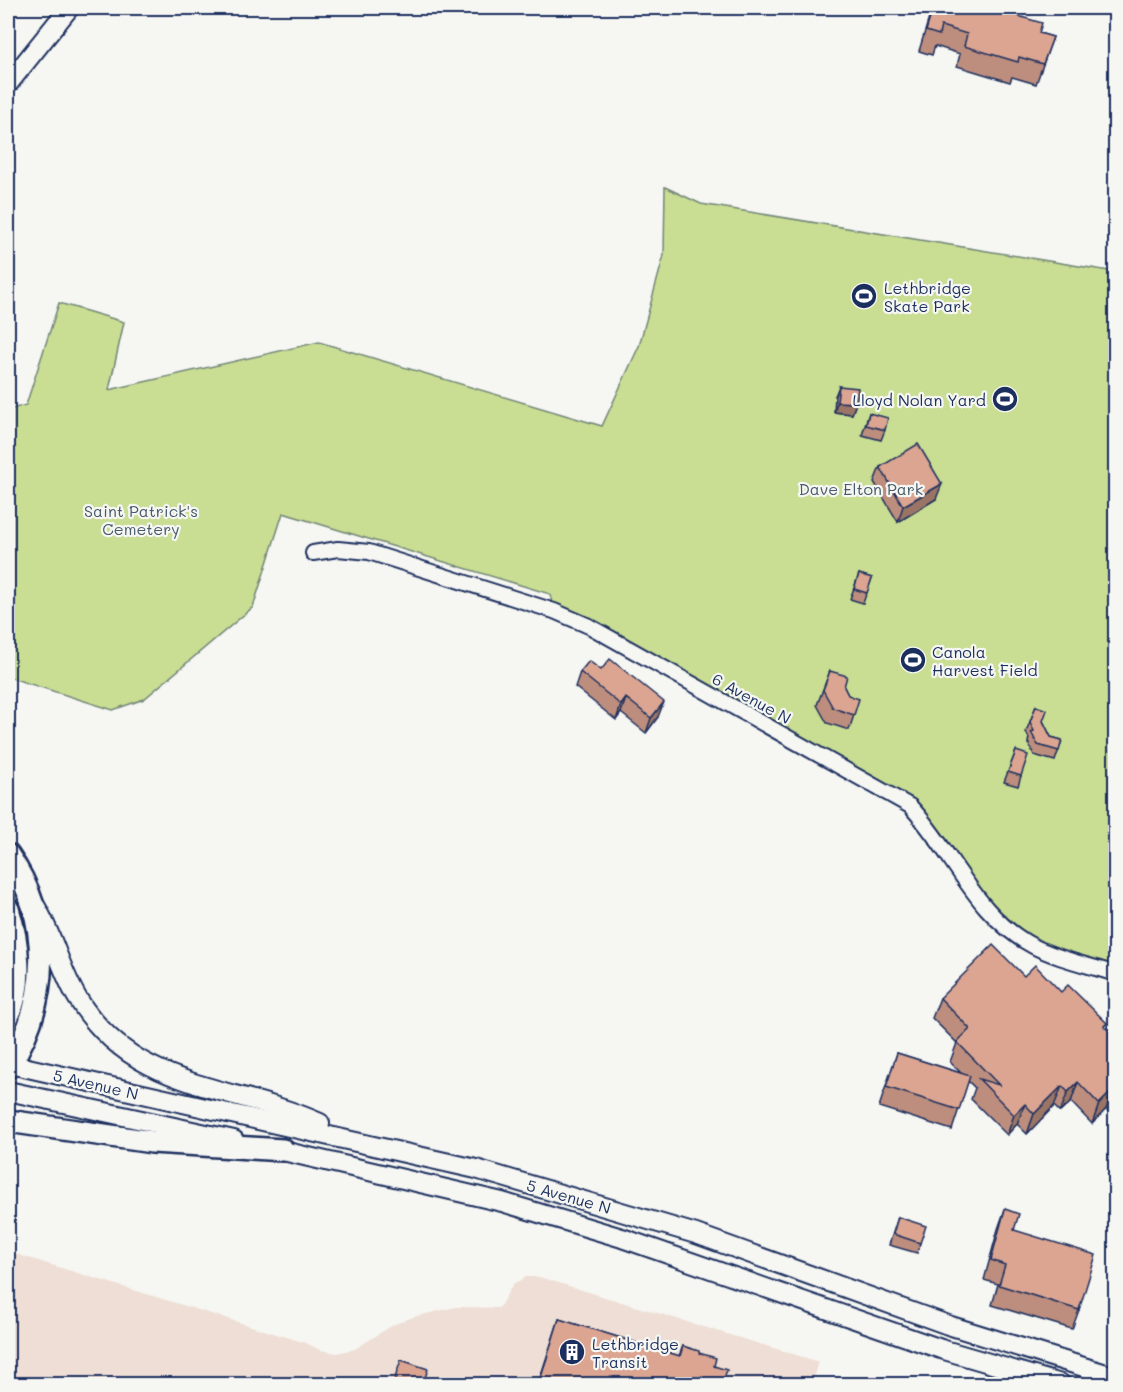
<svg xmlns="http://www.w3.org/2000/svg" width="1123" height="1392" viewBox="0 0 1123 1392" font-family="Mali,sans-serif">
  <rect width="100%" height="100%" fill="#f6f6f2"/>
  <filter id="ink" filterUnits="userSpaceOnUse"><feTurbulence type="fractalNoise" baseFrequency=".0167" numOctaves="2"/><feDisplacementMap in="SourceGraphic" scale="12" xChannelSelector="R" yChannelSelector="G"/><feConvolveMatrix kernelMatrix="1 2 1 2 8 2 1 2 1" color-interpolation-filters="sRGB"/></filter>
  <g filter="url(#ink)">
    <polygon fill="#eeded5" points="9,1252 306,1343 320,1350 337,1353 355,1349 393,1325 413,1317 456,1307 499,1308 513,1284 526,1277 539,1277 819,1362 812,1384 8,1384"/>
    <polygon fill="#c9dd93" stroke="#728678" stroke-width="1.5" points="665,187 701,204 1115,272 1115,974 1060,957 1006,927 910,806 554,611 550,594 283,513 253,607 144,699 113,710 8,677 8,410 26,405 59,303 124,322 109,390 319,342 602,426 639,346 664,255"/>
    <g fill="none" stroke-linecap="round" stroke-linejoin="round">
      <g stroke="#1b2f5e" stroke-width="18">
        <path id="street" d="M 313,553 L 338,549 L 369,552 L 554,611 L 589,626 L 910,806 C 952,850 976,917 1033,946 C 1058,959 1088,965 1116,974"/>
      </g>
      <g stroke="#1b2f5e" stroke-width="22">
        <g id="secondary">
          <polyline points="8,84 69,8"/>
          <path d="M 36,907 C 54,937 61,972 78,999 C 136,1092 230,1083 320,1123"/>
          <polyline points="10,1064 476,1169 696,1234 948,1325 1116,1377"/>
          <polyline points="8,1091 234,1140"/>
          <polyline points="270,1148 502,1202 622,1238 941,1349 1061,1384"/>
        </g>
      </g>
      <g stroke="#1b2f5e" stroke-width="26">
        <g id="primary">
          <path d="M 8,855 C 53,919 50,1003 8,1067"/>
          <path d="M 8,909 C 18,941 24,985 8,1016"/>
          <polyline points="8,1121 152,1142 283,1150"/>
        </g>
      </g>
      <use href="#street" stroke="#f6f6f2" stroke-width="14"/>
      <use href="#secondary" stroke="#f6f6f2" stroke-width="18"/>
      <use href="#primary" stroke="#f6f6f2" stroke-width="21"/>
    </g>
    <g fill="#bd8e7e" stroke="#1b2f5e" stroke-width="1.5">
      <polygon points="932,8 1020,8 1018,16 1039,33 1053,37 1036,84 1012,77 1010,82 957,66 960,54 935,46 932,55 919,51"/>
      <polygon points="839,386 856,403 852,414 834,412 835,396"/>
      <polygon points="869,413 885,430 881,440 862,435"/>
      <polygon points="880,467 936,499 898,522 874,482"/>
      <polygon points="859,574 872,578 863,603 850,599"/>
      <polygon points="830,671 844,687 848,695 854,715 849,730 827,723 817,705"/>
      <polygon points="580,672 658,717 646,733 621,713 616,720 575,687"/>
      <polygon points="1036,706 1051,737 1062,740 1055,761 1034,755 1028,742 1029,738 1026,732"/>
      <polygon points="1016,751 1021,776 1018,786 1004,782"/>
      <polygon points="1024,976 1061,992 1107,1023 1105,1027 1116,1038 1116,1106 1109,1112 1106,1109 1092,1124 1071,1102 1060,1112 1054,1106 1027,1134 1017,1124 1007,1135 971,1099 975,1088 968,1081 952,1130 879,1107 897,1053 961,1073 950,1062 957,1043 932,1018 940,998"/>
      <polygon points="1005,1209 1014,1230 1079,1310 1072,1329 992,1305 998,1284 984,1280 998,1229"/>
      <polygon points="898,1217 920,1243 917,1253 889,1245"/>
      <polygon points="559,1319 679,1356 683,1346 699,1353 714,1366 722,1384 538,1384"/>
    </g>
    <g fill="#9a7466" stroke="#1b2f5e" stroke-width="1.5">
      <polygon points="837,402 856,403 852,414 834,412"/>
      <polygon points="942,484 936,499 898,522 903,506"/>
      <polygon points="626,698 621,713 616,720 621,705"/>
      <polygon points="664,702 658,717 646,733 651,718"/>
      <polygon points="1078,1082 1071,1102 1060,1112 1068,1092"/>
      <polygon points="1062,1086 1054,1106 1027,1134 1034,1114"/>
      <polygon points="1114,1089 1106,1109 1092,1124 1099,1104"/>
      <polygon points="1116,1094 1116,1106 1109,1112"/>
      <polygon points="1025,1104 1017,1124 1007,1135 1014,1115"/>
    </g>
    <g fill="#dca592" stroke="#1b2f5e" stroke-width="1.5">
      <polygon points="933,8 1020,8 1018,16 1042,23 1039,33 1053,37 1043,64 1019,57 1018,62 964,46 967,34 941,26 939,35 926,31"/>
      <polygon points="839,386 858,388 856,403 837,402"/>
      <polygon points="869,413 888,418 885,430 866,425"/>
      <polygon points="918,444 942,484 903,506 880,467"/>
      <polygon points="859,574 872,578 867,593 854,589"/>
      <polygon points="610,659 664,702 651,718 626,698 621,705 580,672 589,661 601,670"/>
      <polygon points="830,671 847,676 844,687 848,695 859,699 854,715 833,708 823,690"/>
      <polygon points="1036,706 1047,710 1043,721 1051,737 1062,740 1059,751 1038,745 1031,732 1034,731 1030,722"/>
      <polygon points="1016,751 1028,755 1021,776 1008,772"/>
      <polygon points="993,945 1024,976 1035,965 1061,992 1068,985 1107,1023 1104,1026 1116,1038 1116,1091 1114,1089 1099,1104 1078,1082 1068,1092 1062,1086 1034,1114 1025,1104 1014,1115 979,1079 999,1085 957,1042 970,1029 940,998"/>
      <polygon points="897,1053 970,1076 959,1110 886,1087"/>
      <polygon points="1005,1209 1019,1214 1014,1230 1096,1255 1079,1310 999,1285 1005,1265 991,1260"/>
      <polygon points="898,1217 926,1226 920,1243 893,1234"/>
      <polygon points="559,1319 680,1356 683,1346 699,1351 699,1353 716,1358 714,1366 727,1370 722,1384 539,1384"/>
      <polygon points="401,1360 428,1369 423,1384 393,1384"/>
      <polygon points="924,1381 935,1384 923,1384"/>
    </g>
  </g>
  <defs>
    <g id="stadium-disc" transform="scale(1.35)"><circle r="9.5" fill="#1b2f5e" stroke="#f6f6f2"/><path d="M0-5a6.5 5 0 1 0 0 10a6.5 5 0 1 0 0-10ZM-3.5-1.8h7v3.6h-7Z" fill="#fff"/></g>
    <g id="building-disc" transform="scale(1.35)"><circle r="9.5" fill="#1b2f5e" stroke="#f6f6f2"/><path d="M-4-6H4V6H1V3H-1V6H-4ZM-2.5-4.3h1.7v1.8h-1.7ZM.8-4.3h1.7v1.8H.8ZM-2.5-1h1.7V.8h-1.7ZM.8-1h1.7V.8H.8Z" fill="#fff"/></g>
  </defs>
  <g fill-rule="evenodd">
    <use href="#stadium-disc" x="864" y="296"/>
    <use href="#stadium-disc" x="1005" y="399"/>
    <use href="#stadium-disc" x="913" y="660"/>
    <use href="#building-disc" x="572" y="1352"/>
  </g>
  <g text-anchor="middle" dominant-baseline="central" stroke-width="4.5" stroke-linejoin="round" paint-order="stroke">
    <g font-size="16" fill="#1b2f5e" stroke="#f6f6f2" text-anchor="start">
      <text x="884" y="287">Lethbridge<tspan x="884" dy="18">Skate Park</tspan></text>
      <text x="986" y="399" text-anchor="end">Lloyd Nolan Yard</text>
      <text x="932" y="651">Canola<tspan x="932" dy="18">Harvest Field</tspan></text>
      <text x="592" y="1343">Lethbridge<tspan x="592" dy="18">Transit</tspan></text>
    </g>
    <g font-size="16" fill="#465a6b" stroke="#f6f6f2">
      <text x="861" y="488">Dave Elton Park</text>
      <text x="141" y="510">Saint Patrick's<tspan x="141" dy="18">Cemetery</tspan></text>
    </g>
    <g font-size="16" fill="#1b2f5e" stroke="#f6f6f2">
      <text transform="translate(752 698) rotate(29)">6 Avenue N</text>
      <text transform="translate(96 1084) rotate(13)">5 Avenue N</text>
      <text transform="translate(569 1196) rotate(16)">5 Avenue N</text>
    </g>
  </g>
  <rect width="1123" height="1392" fill="none" stroke="#f6f6f2" stroke-width="30"/>
  <rect x="15" y="15" width="1093" height="1362" fill="none" stroke="#1b2f5e" stroke-width="2" filter="url(#ink)"/>
</svg>
